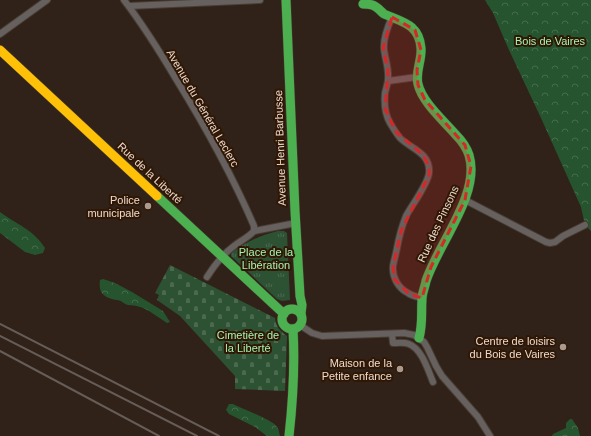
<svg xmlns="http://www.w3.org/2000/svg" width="591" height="436" viewBox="0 0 591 436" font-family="Helvetica,sans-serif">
  <defs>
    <pattern id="forest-crowns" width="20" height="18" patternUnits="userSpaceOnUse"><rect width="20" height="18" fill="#25542f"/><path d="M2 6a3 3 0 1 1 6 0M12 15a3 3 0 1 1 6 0" fill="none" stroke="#456c4c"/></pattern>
    <pattern id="cemetery-stones" width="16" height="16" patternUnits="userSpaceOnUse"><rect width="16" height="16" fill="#2d5133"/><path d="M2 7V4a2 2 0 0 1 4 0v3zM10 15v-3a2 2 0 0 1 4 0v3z" fill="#4c6950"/></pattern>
    <pattern id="park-tufts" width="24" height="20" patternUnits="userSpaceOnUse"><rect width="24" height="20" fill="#2d5133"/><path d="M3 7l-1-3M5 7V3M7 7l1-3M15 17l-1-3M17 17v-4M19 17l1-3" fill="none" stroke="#4c6950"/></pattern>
  </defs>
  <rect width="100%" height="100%" fill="#302218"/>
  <g fill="url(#forest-crowns)">
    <polygon points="485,0 591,0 591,231 585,225 581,207 541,118 509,50 493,13"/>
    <path d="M 0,212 C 16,224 34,230 45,248 L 43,253 L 35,255 L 25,252 L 0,233 Z"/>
    <path d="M 103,279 L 115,283 L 132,292 L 163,311 L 170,322 L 167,323 C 159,318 152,312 143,308 C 138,306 133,305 128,305 C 124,304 121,300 117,300 C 105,298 98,294 100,280 Z"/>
    <path d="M 229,404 L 233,404 C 242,409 272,419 277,427 C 279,429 279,433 280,436 L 267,436 L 255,427 L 229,414 L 226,410 Z"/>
    <polygon points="570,419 572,419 578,428 580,436 552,436 553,434 566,428 566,423"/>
  </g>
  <path fill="url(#cemetery-stones)" d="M 170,265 L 275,318 C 276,327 280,331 287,336 L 285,391 L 235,389 L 235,376 L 180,316 L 157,300 L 159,295 L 155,293 Z"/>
  <path fill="url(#park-tufts)" d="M 278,231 L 284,231 L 287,233 L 290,300 L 282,301 L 277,299 L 231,256 L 231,254 L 232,252 C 246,242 261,235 278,231 Z"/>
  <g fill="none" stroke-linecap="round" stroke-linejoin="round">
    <g stroke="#483d33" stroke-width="8">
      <g id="street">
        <path d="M 124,0 C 143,25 160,52 176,79 C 205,126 232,175 254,226 L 254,231"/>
        <polyline points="129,6 260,0"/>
        <path d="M 392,17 C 388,26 383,38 384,49 C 385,59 389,68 388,79 C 388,84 386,88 385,93 C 384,103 385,114 390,123 C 393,128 396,133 400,138 C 411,149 431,153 429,173 C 428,184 412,205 406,216 C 402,226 399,237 397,248 C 396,254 394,260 393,266 C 392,277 398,288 408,293 C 412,296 418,297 422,298"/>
        <polyline points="0,34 47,0"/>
        <polyline points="388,81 417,77"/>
        <polyline points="465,200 546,242 550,243 555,242 563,236 585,225"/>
        <path d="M 207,277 C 214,266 223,254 234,246 C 240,241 249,237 254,231 L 296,223"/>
        <polyline points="300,325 312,333 322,336 404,333 414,335 424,342 427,347 436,366 442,376 478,417 490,436"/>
        <path d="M 392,334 L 393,343 C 398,343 404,342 409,344 C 422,349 428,370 433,382"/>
      </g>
    </g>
    <g stroke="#483d33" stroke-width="10">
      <g id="fast">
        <polyline points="286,0 295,211 300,296 302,305 301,314"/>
        <path d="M 363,4 C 366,4 369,4 372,5 C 377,6 380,11 384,14 C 402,22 419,24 421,48 C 422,61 415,71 418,84 C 422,102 444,121 456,135 C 462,141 466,146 469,155 C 481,194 438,244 426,281 C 425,287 422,293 422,299 C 421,314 423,323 419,338"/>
        <polyline points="157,196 284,314"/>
        <circle cx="292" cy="319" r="10"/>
        <path d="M 289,436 C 293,400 295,365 293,329"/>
      </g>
    </g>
    <g stroke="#483d33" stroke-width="10">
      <polyline id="slow" points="0,50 157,196"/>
    </g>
    <use href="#street" stroke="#66605f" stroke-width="6"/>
    <use href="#fast" stroke="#4caf50" stroke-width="9"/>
    <use href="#slow" stroke="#ffc107" stroke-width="9"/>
    <g stroke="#665c58" stroke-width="2">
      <polyline points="0,324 219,436"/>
      <polyline points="0,336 197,436"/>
      <polyline points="0,351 159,436"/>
    </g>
  </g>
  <path fill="#d62828" fill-opacity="0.2" stroke="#d62828" stroke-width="3" stroke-dasharray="8 5" stroke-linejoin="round" d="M 392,17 L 415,30 L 421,50 L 417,70 L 418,85 L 425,100 L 465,145 L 471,166 L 465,200 L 431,267 L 422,298 L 409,294 L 394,279 L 393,266 L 401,231 L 429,175 L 429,167 L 423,155 L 396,132 L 385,109 L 388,71 L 383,48 Z"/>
  <g fill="#aa9a8f" stroke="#301704" stroke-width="1.5">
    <circle cx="148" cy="206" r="4"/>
    <circle cx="563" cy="347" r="4"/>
    <circle cx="400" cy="369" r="4"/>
  </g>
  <g text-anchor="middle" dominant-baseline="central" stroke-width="4" stroke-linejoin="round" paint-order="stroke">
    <g font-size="11" fill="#a2f4b3" stroke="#301704">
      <text x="550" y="41">Bois de Vaires</text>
      <text x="266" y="252">Place de la<tspan x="266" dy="13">Libération</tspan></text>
      <text x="248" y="335">Cimetière de<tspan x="248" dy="13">la Liberté</tspan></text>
    </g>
    <g font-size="11" fill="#ecdacf" stroke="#301704">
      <text transform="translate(203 108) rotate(60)">Avenue du Général Leclerc</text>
      <text transform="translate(280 148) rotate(-92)">Avenue Henri Barbusse</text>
      <text transform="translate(150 173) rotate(43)">Rue de la Liberté</text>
      <text transform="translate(438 224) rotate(-65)">Rue des Pinsons</text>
    </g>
    <g font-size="11" fill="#ecdacf" stroke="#301704" text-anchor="end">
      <text x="140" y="200">Police<tspan x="140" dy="13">municipale</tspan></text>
      <text x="555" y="341">Centre de loisirs<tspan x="555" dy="13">du Bois de Vaires</tspan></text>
      <text x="392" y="363">Maison de la<tspan x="392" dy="13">Petite enfance</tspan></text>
    </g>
  </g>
</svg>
